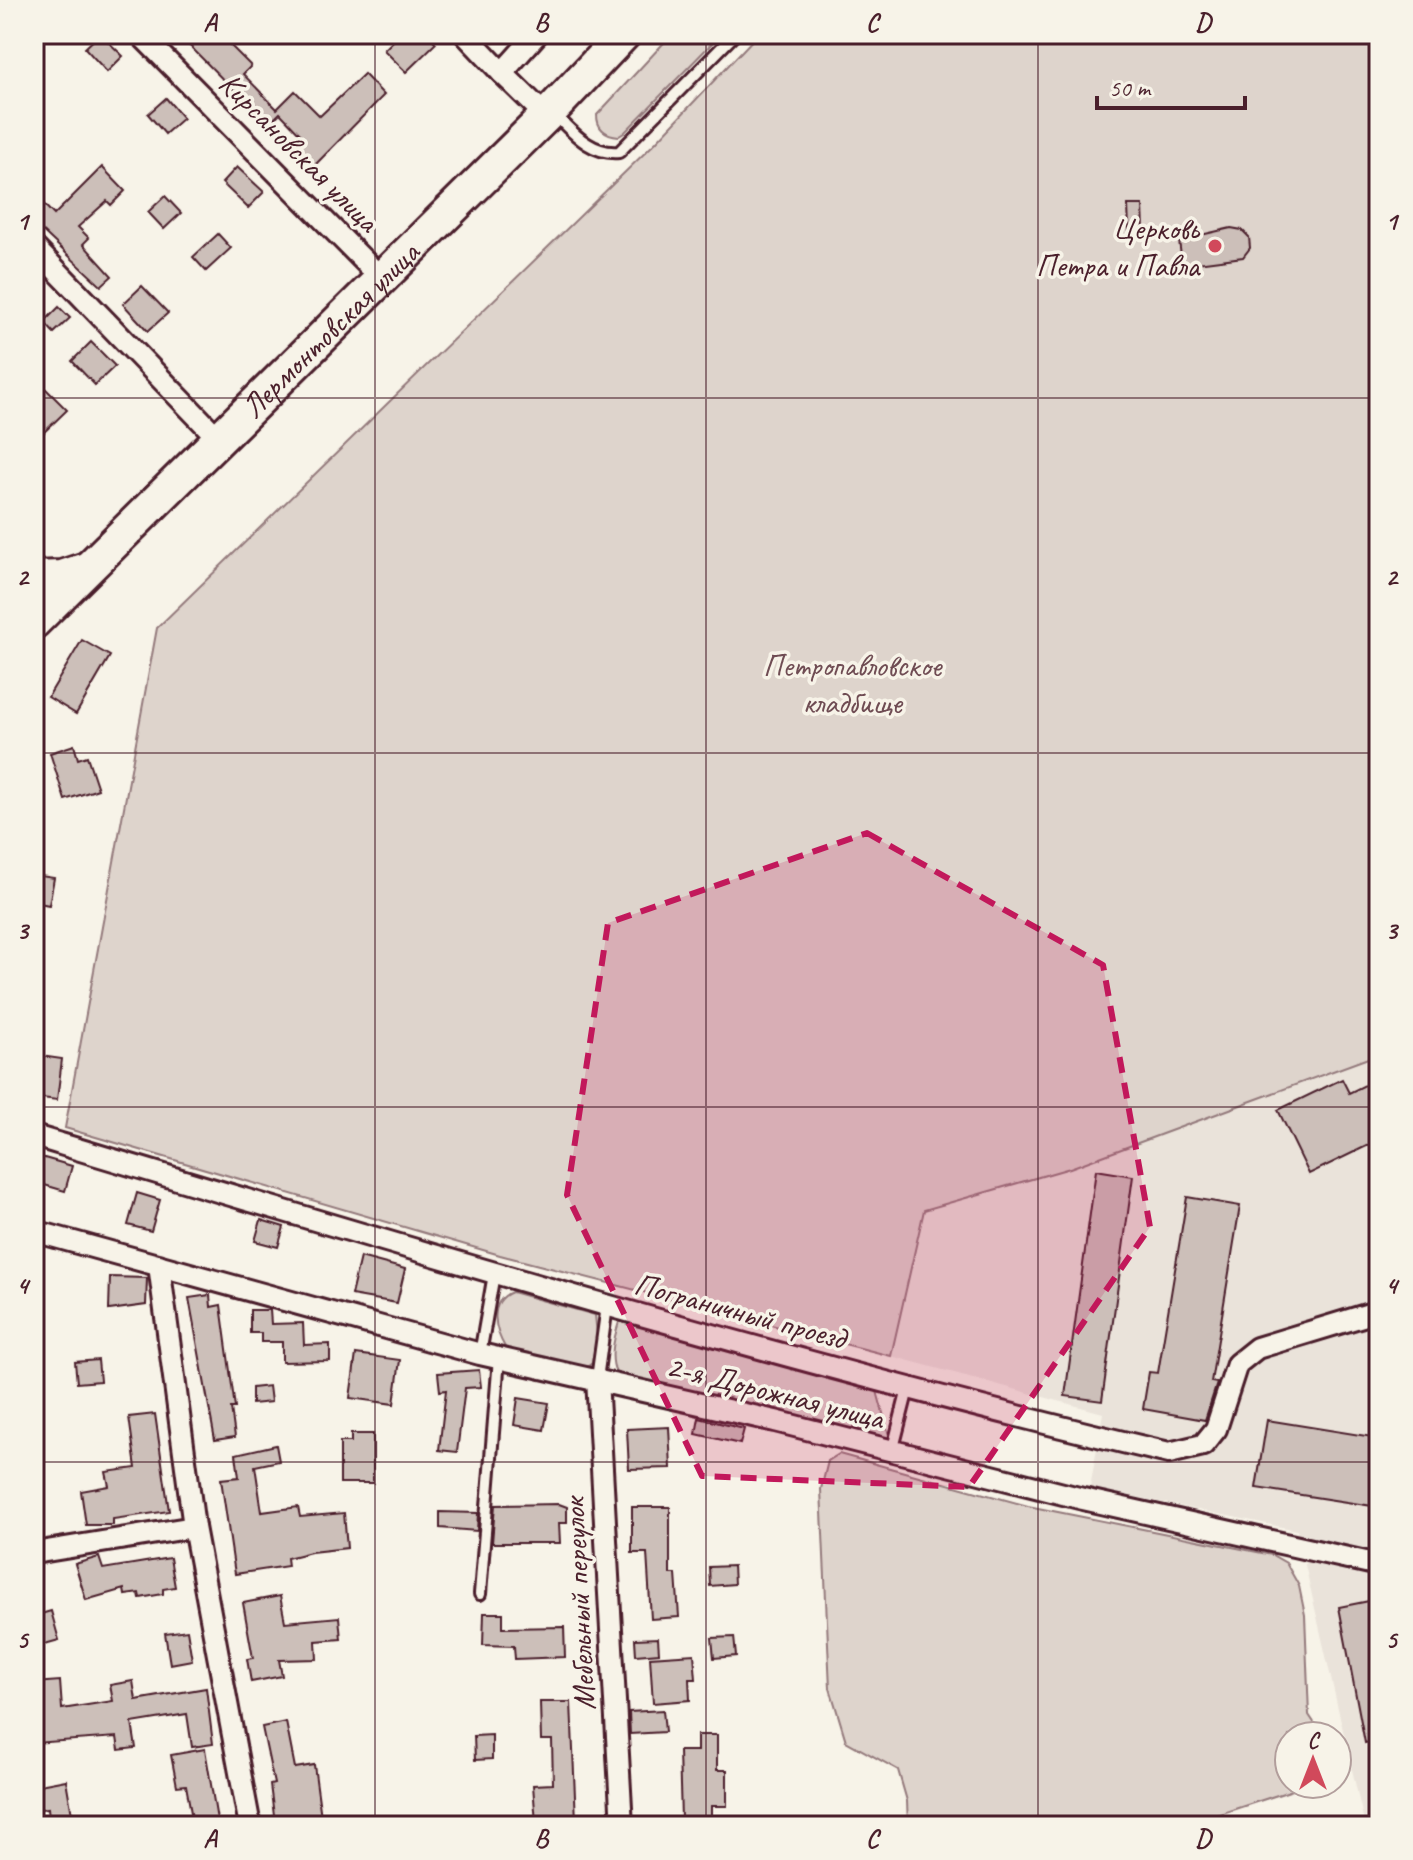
<svg xmlns="http://www.w3.org/2000/svg" width="1413" height="1860" viewBox="0 0 1413 1860" font-family="Caveat,sans-serif">
  <rect width="100%" height="100%" fill="#f7f3e8"/>
  <filter id="ink" filterUnits="userSpaceOnUse"><feTurbulence type="fractalNoise" baseFrequency=".0125" numOctaves="2"/><feDisplacementMap in="SourceGraphic" scale="16" xChannelSelector="R" yChannelSelector="G"/><feConvolveMatrix kernelMatrix="1 2 1 2 8 2 1 2 1" color-interpolation-filters="sRGB"/></filter>
  <g filter="url(#ink)">
    <polygon fill="#eae3da" points="1379,1054 1379,1826 1365,1826 1297,1530 1090,1488 1103,1413 891,1356 924,1210 1070,1168"/>
    <g fill="#ded4cc" stroke="#947a7c" stroke-width="2">
      <path d="M 672,34 L 721,34 L 624,133 L 619,136 C 606,135 597,129 597,115 Z"/>
      <polygon points="758,34 1379,34 1379,1054 1070,1168 924,1210 891,1356 500,1255 65,1128 157,628 656,142"/>
      <path d="M 512,1292 L 595,1315 L 597,1336 L 592,1363 L 586,1368 L 506,1349 C 495,1331 487,1302 512,1292 Z"/>
      <path d="M 624,1321 L 877,1391 L 890,1439 L 616,1373 C 609,1357 614,1338 619,1322 Z"/>
      <polygon points="839,1454 1028,1506 1272,1555 1286,1563 1299,1586 1305,1615 1309,1715 1323,1736 1289,1736 1289,1784 1311,1784 1183,1826 908,1826 907,1801 898,1770 846,1741 830,1688 821,1489 828,1461"/>
    </g>
    <g fill="#ccbfb9" stroke="#4a1f2b" stroke-width="2">
      <polygon points="100,34 123,56 107,72 85,48"/>
      <polygon points="178,34 219,34 251,66 243,74 277,109 295,91 320,116 364,74 384,95 313,167 293,147 303,137 280,113 268,125"/>
      <polygon points="400,34 428,34 436,43 406,72 384,50"/>
      <polygon points="166,98 183,118 165,134 148,114"/>
      <polygon points="102,167 125,191 111,205 107,201 78,227 89,238 83,244 112,276 101,286 34,223 34,194 54,215"/>
      <polygon points="237,167 264,192 248,208 222,183"/>
      <polygon points="165,196 181,213 164,229 148,212"/>
      <polygon points="1128,205 1143,205 1144,230 1129,230"/>
      <polygon points="1231,228 1242,230 1249,237 1250,248 1243,257 1182,265 1179,240"/>
      <polygon points="218,234 231,248 206,271 193,257"/>
      <polygon points="142,286 168,313 148,331 123,304"/>
      <polygon points="59,307 70,318 54,333 44,322"/>
      <polygon points="91,342 115,366 95,385 72,361"/>
      <polygon points="34,377 67,410 34,442"/>
      <polygon points="82,640 110,656 76,714 48,697"/>
      <polygon points="74,745 78,759 87,756 98,789 65,800 50,753"/>
      <polygon points="34,875 54,878 49,905 34,902"/>
      <polygon points="34,1055 62,1059 57,1100 34,1097"/>
      <polygon points="1379,1078 1379,1140 1309,1174 1278,1110 1342,1079 1349,1093"/>
      <polygon points="34,1155 72,1166 65,1191 34,1182"/>
      <polygon points="1096,1170 1133,1176 1102,1401 1065,1396"/>
      <polygon points="137,1193 160,1200 151,1231 128,1225"/>
      <polygon points="1187,1197 1240,1206 1211,1382 1217,1383 1205,1420 1143,1409 1149,1372 1158,1373"/>
      <polygon points="261,1220 284,1227 278,1247 255,1241"/>
      <polygon points="360,1257 405,1269 397,1303 351,1295"/>
      <polygon points="110,1277 147,1278 146,1305 109,1310"/>
      <polygon points="210,1295 211,1307 221,1305 235,1408 231,1408 235,1437 215,1440 189,1298"/>
      <polygon points="250,1310 270,1310 271,1324 303,1323 304,1345 330,1344 330,1361 282,1362 282,1342 261,1342 261,1333 250,1333"/>
      <polygon points="356,1354 400,1360 394,1404 350,1398"/>
      <polygon points="98,1360 100,1381 77,1383 75,1362"/>
      <polygon points="479,1370 481,1387 465,1388 457,1452 439,1450 446,1390 440,1391 438,1373"/>
      <polygon points="269,1386 271,1402 252,1404 252,1388"/>
      <polygon points="518,1398 549,1403 544,1430 514,1425"/>
      <polygon points="155,1414 169,1511 113,1519 113,1525 86,1525 81,1491 109,1486 106,1472 136,1468 129,1417"/>
      <polygon points="699,1418 744,1429 740,1444 696,1434"/>
      <polygon points="1267,1420 1379,1438 1379,1507 1256,1488"/>
      <polygon points="669,1427 671,1468 629,1469 627,1429"/>
      <polygon points="351,1434 373,1434 373,1483 340,1483 340,1442 351,1442"/>
      <polygon points="276,1445 279,1461 255,1466 262,1512 298,1507 300,1517 344,1513 347,1548 311,1552 287,1558 288,1566 235,1574 221,1479 239,1477 236,1454"/>
      <polygon points="559,1504 567,1507 567,1523 559,1523 560,1543 492,1543 495,1505"/>
      <polygon points="632,1507 670,1507 670,1574 676,1574 679,1617 651,1619 647,1553 632,1553"/>
      <polygon points="440,1512 478,1513 477,1531 440,1528"/>
      <polygon points="99,1557 103,1569 170,1558 175,1587 163,1589 163,1594 140,1598 139,1593 125,1595 124,1589 86,1600 75,1564"/>
      <polygon points="733,1566 734,1584 710,1586 709,1567"/>
      <polygon points="280,1596 285,1622 339,1617 341,1639 316,1641 317,1659 279,1660 282,1676 251,1682 247,1659 253,1658 243,1603"/>
      <polygon points="1379,1599 1379,1740 1365,1743 1339,1607"/>
      <polygon points="51,1611 59,1640 34,1647 34,1616"/>
      <polygon points="484,1613 503,1613 503,1628 564,1627 565,1657 515,1659 514,1646 483,1645"/>
      <polygon points="187,1630 192,1660 170,1664 165,1633"/>
      <polygon points="734,1637 736,1656 714,1658 712,1638"/>
      <polygon points="658,1638 659,1653 636,1655 635,1639"/>
      <polygon points="694,1654 696,1679 689,1679 690,1700 653,1703 650,1657"/>
      <polygon points="60,1681 62,1709 113,1701 110,1685 133,1681 136,1700 206,1688 213,1744 192,1747 187,1714 132,1723 136,1748 119,1750 117,1737 34,1743 34,1683"/>
      <polygon points="540,1702 571,1702 576,1821 536,1823 533,1785 553,1784 552,1740 541,1740"/>
      <polygon points="663,1710 665,1732 630,1734 629,1712"/>
      <polygon points="286,1722 295,1768 314,1765 321,1817 275,1823 270,1785 274,1784 262,1727"/>
      <polygon points="492,1735 492,1759 475,1760 474,1736"/>
      <polygon points="697,1735 717,1735 717,1770 727,1770 727,1806 711,1806 711,1818 681,1819 679,1751 697,1751"/>
      <polygon points="205,1749 217,1820 193,1824 186,1785 177,1786 171,1755"/>
      <polygon points="66,1780 74,1826 50,1826 48,1808 34,1810 34,1786"/>
    </g>
    <g fill="none" stroke-linecap="round" stroke-linejoin="round">
      <g stroke="#4a1f2b" stroke-width="16">
        <g id="service">
          <path d="M 553,113 C 572,131 590,155 619,152 L 735,34"/>
          <polyline points="480,1354 494,1274"/>
          <polyline points="597,1379 607,1306"/>
          <polyline points="892,1452 908,1389"/>
          <polyline points="480,1594 499,1358"/>
        </g>
      </g>
      <g stroke="#4a1f2b" stroke-width="26">
        <g id="minor">
          <polyline points="140,34 381,278"/>
          <polyline points="465,34 502,73"/>
          <polyline points="537,34 502,73 546,116"/>
          <polyline points="34,247 219,439"/>
          <path d="M 34,1136 C 410,1249 787,1363 1169,1453 L 1203,1445 L 1216,1429 L 1237,1364 L 1257,1348 L 1379,1311"/>
          <polyline points="34,1231 480,1354 775,1421 1083,1499 1379,1565"/>
          <polyline points="159,1265 194,1527 250,1826"/>
          <polyline points="597,1379 622,1826"/>
          <polyline points="34,1553 194,1527"/>
        </g>
      </g>
      <g stroke="#4a1f2b" stroke-width="38">
        <g id="primary">
          <polyline points="34,578 62,577 86,569"/>
          <path id="s1" d="M 34,622 L 551,111 L 624,34"/>
        </g>
      </g>
      <use href="#service" stroke="#f7f3e8" stroke-width="10"/>
      <use href="#minor" stroke="#f7f3e8" stroke-width="20"/>
      <use href="#primary" stroke="#f7f3e8" stroke-width="32"/>
    </g>
  </g>
  <path fill="#c2185b" fill-opacity="0.2" stroke="#c2185b" stroke-width="6" stroke-dasharray="16 10" stroke-linejoin="round" d="M 867,833 L 1103,965 L 1150,1227 L 969,1487 L 702,1476 L 567,1195 L 608,923 Z"/>
  <path fill="none" stroke="#4a1f2b" stroke-width="2" stroke-opacity="0.55" d="M 375,34 L 375,1826M 706,34 L 706,1826M 1038,34 L 1038,1826M 34,398 L 1379,398M 34,753 L 1379,753M 34,1107 L 1379,1107M 34,1462 L 1379,1462"/>
  <circle fill="#d1495b" stroke="#f7f3e8" stroke-width="3" cx="1215" cy="246" r="8"/>
  <g text-anchor="middle" dominant-baseline="central" stroke-width="7" stroke-linejoin="round" paint-order="stroke">
    <g font-size="32" fill="#4a1f2b" stroke="#f7f3e8">
      <text transform="translate(299 152) rotate(45)">Кирсановская улица</text>
      <text stroke="none"><textPath href="#s1" startOffset="416">Лермонтовская улица</textPath></text>
      <text transform="translate(740 1311) rotate(15)">Пограничный проезд</text>
      <text transform="translate(775 1392) rotate(14)">2-я Дорожная улица</text>
      <text transform="translate(579 1604) rotate(-93)">Мебельный переулок</text>
    </g>
    <g font-size="32" fill="#4a1f2b" stroke="#f7f3e8" text-anchor="end">
      <text x="1199" y="228">Церковь<tspan x="1199" dy="37">Петра и Павла</tspan></text>
    </g>
    <g font-size="32" fill="#6f4c53" stroke="#f7f3e8">
      <text x="852" y="665">Петропавловское<tspan x="852" dy="37">кладбище</tspan></text>
    </g>
  </g>
  <rect width="1413" height="1860" fill="none" stroke="#f7f3e8" stroke-width="88"/>
  <g transform="translate(1313 1760)"><circle r="38" fill="#f7f3e8" stroke="#b29e9c" stroke-width="2"/>
  <path d="M0-6L14 30L0 20L-14 30Z" fill="#d1495b"/>
  <text y="-12" font-size="22" font-weight="bold" text-anchor="middle" fill="#4a1f2b">С</text>
  </g>
  <path d="M1097 96v12h148v-12" fill="none" stroke="#4a1f2b" stroke-width="4"/>
  <text x="1109" y="96" font-size="24" fill="#4a1f2b" stroke="#f7f3e8" stroke-width="6" paint-order="stroke">50 m</text>
  <rect x="44" y="44" width="1325" height="1772" fill="none" stroke="#4a1f2b" stroke-width="3"/>
  <g font-size="26" text-anchor="middle" font-weight="bold" fill="#4a1f2b">
    <text x="210" y="31">A</text>
    <text x="541" y="31">B</text>
    <text x="872" y="31">C</text>
    <text x="1203" y="31">D</text>
    <text x="22" y="230">1</text>
    <text x="1391" y="230">1</text>
    <text x="22" y="585">2</text>
    <text x="1391" y="585">2</text>
    <text x="22" y="939">3</text>
    <text x="1391" y="939">3</text>
    <text x="22" y="1294">4</text>
    <text x="1391" y="1294">4</text>
    <text x="22" y="1648">5</text>
    <text x="1391" y="1648">5</text>
    <text x="210" y="1847">A</text>
    <text x="541" y="1847">B</text>
    <text x="872" y="1847">C</text>
    <text x="1203" y="1847">D</text>
  </g>
</svg>
